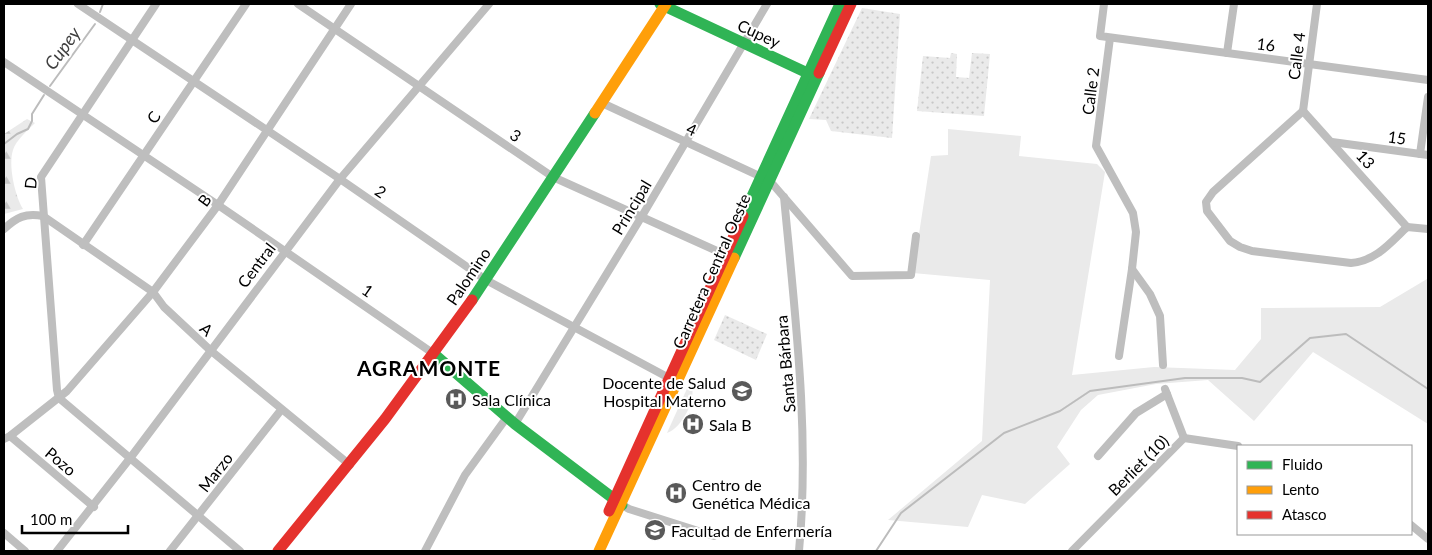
<svg xmlns="http://www.w3.org/2000/svg" width="1432" height="555" viewBox="0 0 1432 555" font-family="Lato,sans-serif">
  <defs>
    <pattern id="forest-firs" width="22" height="20" patternUnits="userSpaceOnUse" patternTransform="scale(1.25)"><rect width="22" height="20" fill="#eaeaea"/><path d="M5 1l3.5 6h-7zM16 11l3.5 6h-7z" fill="#c7c7c7"/></pattern>
    <pattern id="garden-dots" width="8" height="8" patternUnits="userSpaceOnUse" patternTransform="scale(1.25)"><rect width="8" height="8" fill="#eaeaea"/><path d="M2 2h.1M6 6h.1" fill="none" stroke="#c7c7c7" stroke-width="1.8" stroke-linecap="round"/></pattern>
  </defs>
  <rect width="100%" height="100%" fill="#fff"/>
  <g fill="#eaeaea">
    <polygon points="948,129 1021,136 1019,156 1097,164 1105,172 1072,375 1154,367 1235,370 1261,339 1261,308 1380,307 1427,279 1428,424 1313,352 1254,421 1208,380 1156,384 1098,395 1081,410 1057,447 1070,464 1025,504 982,495 968,527 888,520 982,441 990,280 913,273 931,156 948,155"/>
    <path d="M 690,382 C 699,396 682,428 667,433 Z"/>
  </g>
  <path fill="url(#forest-firs)" d="M 27,119 L 35,123 C 28,130 16,140 13,150 C 8,165 15,196 23,209 L 4,214 L 4,134 Z"/>
  <g fill="url(#garden-dots)">
    <polygon points="862,8 900,14 892,138 831,131 826,120 809,119"/>
    <polygon points="951,53 957,54 956,77 969,78 972,53 990,54 984,116 917,111 923,56 950,58"/>
    <polygon points="725,315 767,334 756,360 714,340"/>
  </g>
  <g fill="none" stroke-linecap="round" stroke-linejoin="round">
    <g stroke="#bcbcbc" stroke-width="2">
      <polyline points="100,12 103,4"/>
      <polyline points="50,86 95,24"/>
      <polyline points="4,144 17,134 28,129 32,121 32,114 44,95"/>
      <polyline points="876,551 901,513 1004,433 1060,411 1090,391 1185,378 1242,378 1260,382 1310,338 1346,334 1428,389"/>
    </g>
    <g stroke="#bebebe" stroke-width="8">
      <polyline points="78,4 340,179 486,280 671,379"/>
      <polyline points="156,4 41,177 57,390 59,398 240,551"/>
      <polyline points="298,4 553,177 728,256"/>
      <polyline points="1104,4 1100,36 1428,80"/>
      <polyline points="1110,38 1096,146 1133,213 1136,232 1132,269 1150,294 1160,316 1163,365"/>
      <polyline points="1227,53 1234,4"/>
      <polyline points="4,62 218,205 434,354"/>
      <polyline points="602,103 770,181 852,276 911,275 916,236"/>
      <path d="M 1303,111 L 1213,192 L 1206,202 L 1207,211 L 1230,241 L 1240,247 L 1252,251 L 1351,263 C 1376,261 1390,243 1407,227"/>
      <polyline points="1303,111 1407,227"/>
      <polyline points="1303,111 1317,4"/>
      <polyline points="1332,142 1428,155"/>
      <polyline points="1420,154 1428,97"/>
      <path d="M 784,197 C 795,315 810,433 799,551"/>
      <polyline points="1407,227 1428,229"/>
      <path d="M 4,229 C 17,217 25,213 43,216 L 153,292 L 164,307 L 210,350 L 350,465"/>
      <polyline points="83,245 246,4"/>
      <polyline points="1119,356 1132,269"/>
      <polyline points="1165,389 1184,438"/>
      <polyline points="515,424 642,216 767,4"/>
      <polyline points="10,436 94,507"/>
      <polyline points="1184,438 1238,446"/>
      <polyline points="4,439 10,436 67,391 153,292 218,205 351,4"/>
      <polyline points="1098,456 1136,413 1167,394"/>
      <polyline points="622,505 629,509 714,536"/>
      <polyline points="1411,525 1428,539"/>
      <polyline points="4,533 25,551"/>
      <polyline points="57,551 131,457 340,179 489,4"/>
      <polyline points="170,551 281,410"/>
      <polyline points="425,551 465,475 507,417"/>
      <polyline points="1072,551 1184,438"/>
    </g>
    <g stroke="#30b455" stroke-width="11">
      <polyline points="660,4 816,77"/>
      <polyline points="743,216 840,4"/>
      <polyline points="734,258 819,73"/>
      <polyline points="472,300 595,113"/>
      <polyline points="434,354 515,424 622,505"/>
    </g>
    <g stroke="#ff9f0a" stroke-width="11">
      <polyline points="595,113 666,4"/>
      <polyline points="599,551 734,258"/>
    </g>
    <g stroke="#e5322d" stroke-width="11">
      <polyline points="819,73 851,4"/>
      <polyline points="609,511 743,216"/>
      <polyline points="278,551 385,419 472,300"/>
    </g>
  </g>
  <defs>
    <g id="university-disc" transform="scale(1.125)"><circle r="9.5" fill="#595959" stroke="#fff"/><path d="M0-5L7-2L0 1L-7-2ZM-4 1L0 2.5L4 1V4Q0 6-4 4Z" fill="#fff"/></g>
    <g id="hospital-disc" transform="scale(1.125)"><circle r="9.5" fill="#595959" stroke="#fff"/><path d="M-5-5h3v3.5h4V-5h3V5h-3V1.5h-4V5h-3Z" fill="#fff"/></g>
  </defs>
  <g fill-rule="evenodd">
    <use href="#university-disc" x="742" y="391"/>
    <use href="#hospital-disc" x="456" y="399"/>
    <use href="#hospital-disc" x="693" y="424"/>
    <use href="#hospital-disc" x="676" y="493"/>
    <use href="#university-disc" x="655" y="530"/>
  </g>
  <g text-anchor="middle" dominant-baseline="central" stroke-width="4" stroke-linejoin="round" paint-order="stroke">
    <g font-size="16" fill="#000" stroke="#fff">
      <text transform="translate(759 33) rotate(25)">Cupey</text>
      <text transform="translate(1266 44) rotate(7)">16</text>
      <text transform="translate(1296 56) rotate(-83)">Calle 4</text>
      <text transform="translate(1090 91) rotate(-83)">Calle 2</text>
      <text transform="translate(153 117) rotate(-56)">C</text>
      <text transform="translate(692 129) rotate(24)">4</text>
      <text transform="translate(516 135) rotate(34)">3</text>
      <text transform="translate(1397 137) rotate(8)">15</text>
      <text transform="translate(1366 159) rotate(48)">13</text>
      <text transform="translate(30 183) rotate(-85)">D</text>
      <text transform="translate(381 191) rotate(35)">2</text>
      <text transform="translate(204 200) rotate(-54)">B</text>
      <text transform="translate(631 207) rotate(-59)">Principal</text>
      <text transform="translate(256 265) rotate(-53)">Central</text>
      <text transform="translate(711 271) rotate(-66)">Carretera Central Oeste</text>
      <text transform="translate(468 276) rotate(-56)">Palomino</text>
      <text transform="translate(368 290) rotate(35)">1</text>
      <text transform="translate(207 329) rotate(43)">A</text>
      <text transform="translate(785 364) rotate(-95)">Santa Bárbara</text>
      <text transform="translate(61 461) rotate(40)">Pozo</text>
      <text transform="translate(1138 465) rotate(-45)">Berliet (10)</text>
      <text transform="translate(215 472) rotate(-52)">Marzo</text>
    </g>
    <g font-size="16" fill="#000" stroke="#fff" text-anchor="start">
      <text x="726" y="382" text-anchor="end">Docente de Salud<tspan x="726" dy="18">Hospital Materno</tspan></text>
      <text x="472" y="399">Sala Clínica</text>
      <text x="709" y="424">Sala B</text>
      <text x="692" y="484">Centro de<tspan x="692" dy="18">Genética Médica</tspan></text>
      <text x="671" y="530">Facultad de Enfermería</text>
    </g>
    <g font-size="18" font-style="italic" fill="#404040" stroke="#fff">
      <text transform="translate(62 48) rotate(-54)">Cupey</text>
    </g>
    <g font-size="21" font-weight="bold" letter-spacing="1" fill="#000" stroke="#fff">
      <text x="429" y="367">AGRAMONTE</text>
    </g>
  </g>
  <rect width="1432" height="555" fill="none" stroke="#000000" stroke-width="10"/>
  <rect x="1237" y="445" width="175" height="90" fill="#ffffff" stroke="#999999"/>
  <rect x="1247" y="461" width="25" height="8" fill="#30b455" stroke="#999999"/>
  <text x="1282" y="470" font-size="15" fill="#000000">Fluido</text>
  <rect x="1247" y="486" width="25" height="8" fill="#ff9f0a" stroke="#999999"/>
  <text x="1282" y="495" font-size="15" fill="#000000">Lento</text>
  <rect x="1247" y="511" width="25" height="8" fill="#e5322d" stroke="#999999"/>
  <text x="1282" y="520" font-size="15" fill="#000000">Atasco</text>
  <path d="M22 525v8h106v-8" fill="none" stroke="#000000" stroke-width="2.5"/>
  <text x="30" y="525" font-size="15" fill="#000000" stroke="#ffffff" stroke-width="4" paint-order="stroke">100 m</text>
</svg>
